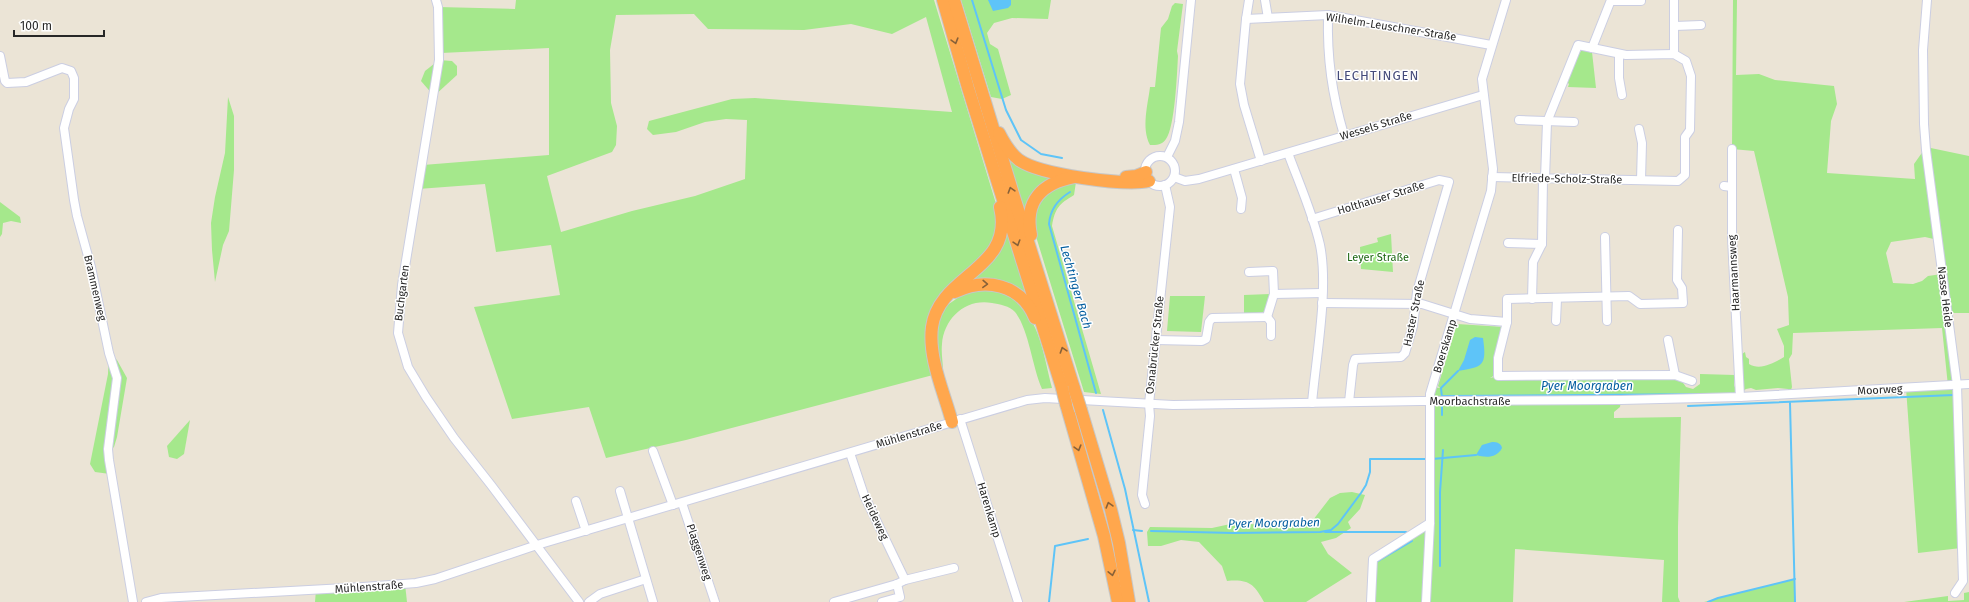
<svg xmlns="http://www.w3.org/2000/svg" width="1969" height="602" viewBox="0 0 1969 602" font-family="'Fira Sans',sans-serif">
  <rect width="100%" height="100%" fill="#ebe4d6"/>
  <g fill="#a5e88c" fill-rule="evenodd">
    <path d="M 516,0 L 934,0 L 997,207 L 998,219 L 992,249 L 940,296 L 933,375 L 686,440 L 606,458 L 589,407 L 512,419 L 474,307 L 560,295 L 551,245 L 496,252 L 485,184 L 418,189 L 423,165 L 549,155 L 549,48 L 441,53 L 438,7 L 515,9 ZM 694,14 L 708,29 L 804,30 L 851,24 L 892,34 L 926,17 L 952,112 L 755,98 L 732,99 L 649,121 L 647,129 L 653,135 L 676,132 L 705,122 L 726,119 L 747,120 L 745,179 L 695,196 L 632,211 L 561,232 L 547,176 L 612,152 L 616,145 L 617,126 L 611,103 L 610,50 L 616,15 Z"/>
    <polygon points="961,0 1051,0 1048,19 1012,18 994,23 987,33 990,44 998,49 1011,95 1002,99 991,97"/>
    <path d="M 1733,0 L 1737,0 L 1736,75 L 1759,74 L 1775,80 L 1834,86 L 1837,104 L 1831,121 L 1827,173 L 1915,179 L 1914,164 L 1926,147 L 1969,156 L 1969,313 L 1947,313 L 1957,385 L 1961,548 L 1918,553 L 1906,388 L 1948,386 L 1942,328 L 1793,333 L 1792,354 L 1789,359 L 1792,387 L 1790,393 L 1788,389 L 1778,388 L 1756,390 L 1751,388 L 1746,389 L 1743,391 L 1742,354 L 1745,352 L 1746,357 L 1749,359 L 1749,364 C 1760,371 1774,363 1784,357 L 1784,346 L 1777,329 L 1789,325 L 1788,297 L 1754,151 L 1732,149 ZM 1925,237 L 1938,240 L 1942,274 L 1928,276 L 1922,281 L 1913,284 L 1893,283 L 1886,253 L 1891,242 Z"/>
    <path d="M 1175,3 L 1183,4 L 1177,51 L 1178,56 C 1177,73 1175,127 1166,139 C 1162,145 1157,145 1150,145 C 1141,128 1148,104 1150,87 L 1155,87 L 1161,28 L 1168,19 L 1172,6 Z"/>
    <polygon points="1582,50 1592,52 1596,88 1568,87 1569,84 1567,82 1577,55"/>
    <polygon points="439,60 452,61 457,66 457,75 434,96 421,81 425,71"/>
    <polygon points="228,97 234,116 234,170 229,231 223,245 215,282 212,250 211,223 215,197 225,153"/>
    <polygon points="1004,153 1057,176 1025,218"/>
    <path d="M 1076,182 L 1074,195 C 1059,204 1055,208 1052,226 L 1101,394 L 1084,392 L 1034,230 L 1034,213 L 1048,190 L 1056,185 Z"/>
    <polygon points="0,202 20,217 21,223 11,221 3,223 2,234 0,237"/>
    <polygon points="1006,224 1030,301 968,280"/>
    <polygon points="1391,234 1393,272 1361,269 1360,247 1378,242 1377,238"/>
    <path d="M 988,287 C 1038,301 1041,345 1052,388 L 1042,389 C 1032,366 1029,330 1015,312 C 1010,306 999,304 992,303 C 966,298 944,318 942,344 C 941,353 943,362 943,371 L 936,347 L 938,318 L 946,306 L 969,290 Z"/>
    <polygon points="1270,294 1266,309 1264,312 1244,314 1244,295"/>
    <polygon points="1170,296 1205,296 1201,332 1167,331"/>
    <polygon points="1457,324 1504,327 1495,375 1490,378 1498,376 1669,378 1681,380 1686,387 1693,389 1700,384 1700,374 1735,375 1734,385 1736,390 1734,394 1621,400 1620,407 1614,412 1614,418 1681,417 1678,527 1678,597 1680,602 1662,602 1664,560 1515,549 1513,602 1372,602 1374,563 1430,523 1432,387 1440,388 1438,386"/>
    <polygon points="109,353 117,360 127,378 117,437 114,447 108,452 110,474 95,472 90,464 108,374"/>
    <polygon points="190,420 184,454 177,459 169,457 167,446"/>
    <path d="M 1352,492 L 1365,495 L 1360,509 L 1348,522 L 1351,528 L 1336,538 L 1321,542 L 1328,554 L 1352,573 L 1306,602 L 1264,602 C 1254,584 1249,579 1227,581 L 1222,566 L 1199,542 L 1181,540 L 1161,546 L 1148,546 L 1147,532 L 1150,527 L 1212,528 L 1235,523 L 1297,527 L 1313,520 L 1330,498 L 1340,493 Z"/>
    <polygon points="1795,579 1795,602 1704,602"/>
    <polygon points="405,584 407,602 315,602 316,590"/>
    <polygon points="1969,592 1969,602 1904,602 1948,596 1948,601 1964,600 1964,593"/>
  </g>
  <g fill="#5ec4f8">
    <polygon points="988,0 1011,0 1011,5 1008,8 993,11"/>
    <path d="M 1475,337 L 1483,338 C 1487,366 1483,367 1458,371 L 1464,360 L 1470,340 Z"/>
    <path d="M 1492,442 C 1497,442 1501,443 1502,448 C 1497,458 1486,458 1476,455 L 1482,445 Z"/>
  </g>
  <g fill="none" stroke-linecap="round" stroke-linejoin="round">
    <g stroke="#5ec4f8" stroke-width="2">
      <polyline points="972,0 1006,110 1021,140 1041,154 1062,158"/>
      <path d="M 1070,192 C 1057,200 1050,210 1049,224 L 1096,393"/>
      <polyline points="1442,396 1713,394"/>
      <polyline points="1442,397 1441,388 1458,371"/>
      <polyline points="1790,403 1795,602"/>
      <polyline points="1442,405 1442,415"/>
      <polyline points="1688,406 1954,395"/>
      <polyline points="1103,410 1125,489 1149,602"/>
      <polyline points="1432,459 1476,455"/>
      <polyline points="1133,530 1142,531"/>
      <polyline points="1151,531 1233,533 1320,532 1331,530 1338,524 1361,493 1366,485 1370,472 1370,459 1428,459"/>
      <polyline points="1325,532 1406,532"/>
      <polyline points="1378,561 1412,541"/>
      <polyline points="1440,566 1440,492 1443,450"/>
      <polyline points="1049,602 1055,546 1088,539"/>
      <polyline points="1708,602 1718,598 1795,579"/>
    </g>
    <g stroke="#cbcee2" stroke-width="10">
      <g id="minor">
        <polyline points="436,0 438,7 439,60 402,285 398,333 408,367 426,397 454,438 491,485 579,602"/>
        <polyline points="1249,0 1246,19 1240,84 1244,105 1261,161"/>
        <polyline points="1265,0 1268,18"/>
        <polyline points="1674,0 1674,54"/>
        <polyline points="1927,0 1923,50 1924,124 1926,150 1957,385 1963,581 1955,593"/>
        <polyline points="1611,1 1641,1"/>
        <path d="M 1328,15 C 1327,59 1332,94 1344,135"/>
        <polyline points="1246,19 1328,15 1491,45"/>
        <polyline points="1675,26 1701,25"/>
        <polyline points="1592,48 1611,0"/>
        <polyline points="1619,54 1619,78 1622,95"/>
        <polyline points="0,56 5,81 7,83 26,82 62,68 71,71 74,78 74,99 69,109 64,128 74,200 77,216 91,267 109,353 117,378 108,449 109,460 133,602"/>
        <polyline points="1519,120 1574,122"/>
        <polyline points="1639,129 1642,143 1641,180"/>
        <polyline points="1732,149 1732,238 1740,397"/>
        <path d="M 1288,153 C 1299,183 1313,214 1320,245 C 1329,289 1316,357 1312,403"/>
        <circle cx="1160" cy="171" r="15"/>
        <polyline points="1167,157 1175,141 1179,122 1191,0"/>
        <polyline points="1234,169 1242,198 1241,209"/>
        <polyline points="1174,177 1185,181 1199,179 1483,95"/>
        <polyline points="1492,177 1678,181 1685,175 1685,137 1690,130 1691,76 1686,61 1674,54 1626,55 1578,45 1547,122 1545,179"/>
        <polyline points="1724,186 1732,187"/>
        <polyline points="1312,219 1439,180 1449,182 1417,292 1413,326 1405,353 1401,357 1355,359 1353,365 1349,402"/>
        <polyline points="1605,237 1607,321"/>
        <polyline points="1508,243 1542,244"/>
        <polyline points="1249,272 1273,271 1274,294"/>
        <polyline points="1532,299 1533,262 1542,244 1543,179"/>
        <polyline points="1322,303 1422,304 1470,319 1507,322 1507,299 1629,296 1640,304 1683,303 1682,288 1677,280 1678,230"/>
        <polyline points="1267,317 1271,322 1271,336"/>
        <polyline points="1556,321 1557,299"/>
        <polyline points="1507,322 1498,358 1498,376 1675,375 1692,381"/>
        <polyline points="1156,340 1202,341 1206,339 1209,322 1212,318 1267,317 1274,294 1322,293"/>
        <polyline points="1668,340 1675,375"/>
        <polyline points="960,419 1018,602"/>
        <polyline points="653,451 673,505"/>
        <polyline points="850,453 864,495 905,580"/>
        <polyline points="620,491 653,602"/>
        <polyline points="576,501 586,531"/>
        <polyline points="682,503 715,602"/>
        <polyline points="1145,504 1142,495 1150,416 1149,404 1170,207 1165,185"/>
        <polyline points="146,602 161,598 363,587 416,583 435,579 537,545 1027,400 1045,398 1173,405 1420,401 1621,400 1740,397 1969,384"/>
        <polyline points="589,602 600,594 646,579"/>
        <polyline points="834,602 897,584 905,580 954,568"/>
        <polyline points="882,602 900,597 897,584"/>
        <polyline points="1371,602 1373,559 1430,523"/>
        <polyline points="1426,602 1430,523 1430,394 1491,191 1493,169 1482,79 1506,0"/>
      </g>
    </g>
    <g stroke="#c7c7c7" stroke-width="14">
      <g id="highway">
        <polyline points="943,0 968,88 1062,388"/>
        <polyline points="954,0 1014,197 1074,388"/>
        <path d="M 999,133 C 1004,143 1010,153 1019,160 C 1040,175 1125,186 1149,181"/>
        <polyline points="1126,177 1136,176 1146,172"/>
        <path d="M 1031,235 C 1024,201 1042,183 1074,177"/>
        <path d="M 955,292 C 985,277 1021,284 1035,318"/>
        <polyline points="1066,404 1104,536 1118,602"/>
        <polyline points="1081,410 1111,510 1119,543 1129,602"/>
        <path d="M 952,422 C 944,392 928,358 932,327 C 939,274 1015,270 1000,207"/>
      </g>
    </g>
    <use href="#minor" stroke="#fff" stroke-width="8"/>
    <use href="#highway" stroke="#ffa74d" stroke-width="12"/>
    <g stroke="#c7c7c7" stroke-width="14" stroke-linecap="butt">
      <g id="highway-bridge">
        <polyline points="1062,388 1066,404"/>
        <polyline points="1074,388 1081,410"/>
      </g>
    </g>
    <use href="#highway-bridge" stroke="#ffa74d" stroke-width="12"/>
  </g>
  <defs><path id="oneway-chevron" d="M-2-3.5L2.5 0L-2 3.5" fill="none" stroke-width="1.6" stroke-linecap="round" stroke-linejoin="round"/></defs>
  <g stroke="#886138">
    <use href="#oneway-chevron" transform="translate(955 41) rotate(74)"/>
    <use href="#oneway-chevron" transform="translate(1011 190) rotate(-107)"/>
    <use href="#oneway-chevron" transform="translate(1017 243) rotate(73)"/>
    <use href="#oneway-chevron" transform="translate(985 284) rotate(2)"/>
    <use href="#oneway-chevron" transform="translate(1063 350) rotate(-108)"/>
    <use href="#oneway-chevron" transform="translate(1078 448) rotate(74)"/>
    <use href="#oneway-chevron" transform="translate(1109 505) rotate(-106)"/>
    <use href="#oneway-chevron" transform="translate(1112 573) rotate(78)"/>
  </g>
  <g text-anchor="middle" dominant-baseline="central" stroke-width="3" stroke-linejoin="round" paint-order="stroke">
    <g font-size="11" fill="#272727" stroke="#fff">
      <text transform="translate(1391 27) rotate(9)">Wilhelm-Leuschner-Straße</text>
      <text transform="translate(1376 126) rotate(-17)">Wessels Straße</text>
      <text transform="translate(1567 179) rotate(1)">Elfriede-Scholz-Straße</text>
      <text transform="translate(1381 198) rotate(-17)">Holthauser Straße</text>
      <text transform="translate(1734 273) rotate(-93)">Haarmannsweg</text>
      <text transform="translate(95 288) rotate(77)">Brammenweg</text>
      <text transform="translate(402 293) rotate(-83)">Buchgarten</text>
      <text transform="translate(1945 297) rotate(83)">Nasse Heide</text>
      <text transform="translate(1414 313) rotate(-78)">Haster Straße</text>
      <text transform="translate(1155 345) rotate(-84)">Osnabrücker Straße</text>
      <text transform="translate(1445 346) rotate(-73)">Boerskamp</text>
      <text transform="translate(1880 390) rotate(-3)">Moorweg</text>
      <text x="1470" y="401">Moorbachstraße</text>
      <text transform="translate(909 435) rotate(-17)">Mühlenstraße</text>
      <text transform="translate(989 510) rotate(73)">Harenkamp</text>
      <text transform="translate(875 517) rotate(65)">Heideweg</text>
      <text transform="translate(699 552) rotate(72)">Plaggenweg</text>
      <text transform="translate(369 587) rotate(-4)">Mühlenstraße</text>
    </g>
    <g font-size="11" fill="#1e6713" stroke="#fff">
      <text x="1378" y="257">Leyer Straße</text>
    </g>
    <g font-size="12" font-style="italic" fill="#025d9f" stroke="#fff">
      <text transform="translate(1076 287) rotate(74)">Lechtinger Bach</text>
      <text x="1587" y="386">Pyer Moorgraben</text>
      <text transform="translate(1274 523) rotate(-1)">Pyer Moorgraben</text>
    </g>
    <g font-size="13" letter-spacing="1" fill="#444a7a" stroke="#fff">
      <text x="1378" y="75">LECHTINGEN</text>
    </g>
  </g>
  <path d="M14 30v6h90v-6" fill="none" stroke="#272727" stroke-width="2"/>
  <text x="20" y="30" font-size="12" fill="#272727" stroke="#ffffff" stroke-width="3" paint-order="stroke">100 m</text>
</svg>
